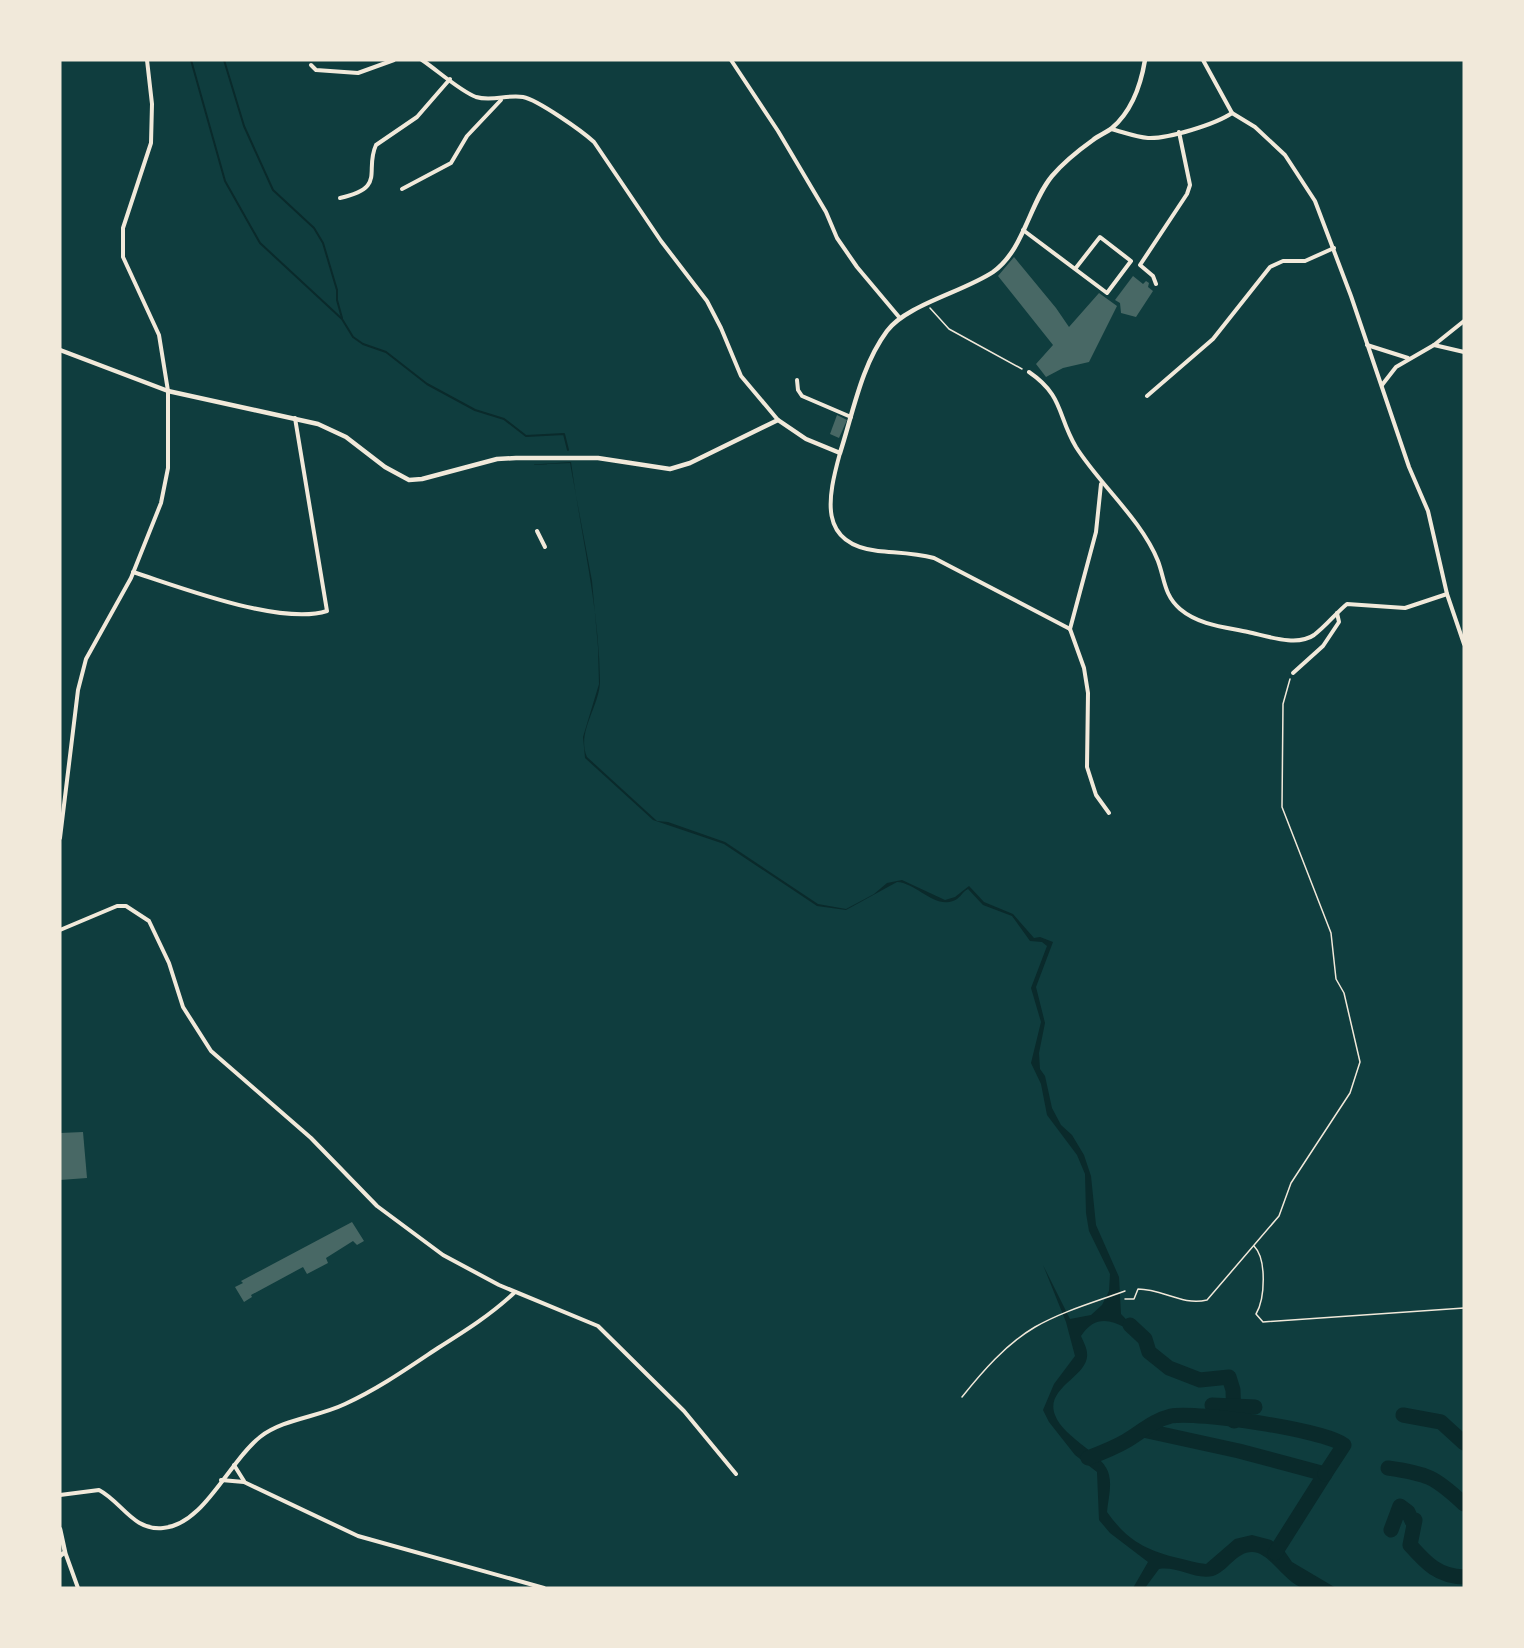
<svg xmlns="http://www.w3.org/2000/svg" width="1524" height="1648" viewBox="0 0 1524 1648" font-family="Helvetica,sans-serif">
  <rect width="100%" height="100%" fill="#0f3d3e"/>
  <path fill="#0a2a2b" d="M 571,462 C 581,536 599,606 600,681 C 600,706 576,732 587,757 L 657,821 L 668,822 L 725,842 L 818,904 L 846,909 L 874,894 L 887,883 L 902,880 L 945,900 L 955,897 L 969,886 L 984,902 L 1013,914 L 1034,938 L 1040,937 L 1053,942 L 1036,987 L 1045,1023 L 1039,1053 L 1040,1069 L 1045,1076 L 1052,1108 L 1061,1125 L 1072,1135 L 1084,1155 L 1091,1176 L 1096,1225 L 1119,1277 L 1121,1314 L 1145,1339 C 1123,1327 1100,1307 1081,1336 C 1083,1341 1087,1348 1087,1353 C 1090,1376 1044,1387 1055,1415 C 1064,1439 1106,1455 1109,1475 C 1112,1487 1108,1500 1107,1512 C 1127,1540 1145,1550 1178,1558 C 1188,1560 1196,1563 1206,1564 L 1235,1539 L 1252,1535 L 1271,1540 L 1283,1549 L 1292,1562 L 1336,1588 C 1326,1588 1310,1591 1300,1587 C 1282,1579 1269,1552 1252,1552 C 1236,1552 1227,1572 1213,1576 C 1194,1580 1178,1566 1159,1569 L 1145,1588 L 1133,1588 L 1148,1562 L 1110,1533 L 1099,1520 L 1097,1472 L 1075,1455 L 1049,1422 L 1043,1410 L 1054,1384 L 1075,1356 L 1066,1322 L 1043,1265 L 1070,1319 L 1091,1315 L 1102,1305 L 1109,1291 L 1110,1274 L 1089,1231 L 1086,1213 L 1085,1174 L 1077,1155 L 1047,1115 L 1041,1084 L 1031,1063 L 1041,1022 L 1031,988 L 1047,946 L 1042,942 L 1030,941 L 1012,916 L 983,905 L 968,889 C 962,892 960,899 953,901 C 934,908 916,883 897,882 L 846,910 L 817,906 L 724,844 L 653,820 L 585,758 L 583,737 L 599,684 L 598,647 L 592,581 L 570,463 L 526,465 Z"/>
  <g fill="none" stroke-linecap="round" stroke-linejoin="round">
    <g stroke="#0a2a2b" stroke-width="2">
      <polyline points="191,60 225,181 260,243 342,319 353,337 363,344 386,352 427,384 475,410 504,419 526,436 564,434 568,450"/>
      <polyline points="224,60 244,126 273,190 314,228 323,243 337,290 337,300 342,318"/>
    </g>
    <g stroke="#0a2a2b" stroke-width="15">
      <polyline points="1130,1325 1145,1339 1149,1352 1169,1368 1200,1380 1229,1377 1233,1390 1234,1421"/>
      <polyline points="1212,1405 1255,1407"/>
      <polyline points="1403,1415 1441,1422 1464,1443"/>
      <polyline points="1143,1430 1239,1451 1325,1474 1275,1553"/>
      <path d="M 1088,1458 C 1101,1453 1114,1448 1126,1441 C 1141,1432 1154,1420 1171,1416 C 1197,1411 1324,1430 1344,1445 L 1325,1474"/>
      <path d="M 1388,1468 C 1428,1474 1434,1476 1464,1504"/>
      <path d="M 1391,1530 L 1400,1506 L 1408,1512 L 1412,1521 L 1415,1520 L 1410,1545 C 1427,1564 1438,1576 1464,1577"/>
    </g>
  </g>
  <g fill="#486865">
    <polygon points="1014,257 1056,308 1069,327 1099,293 1117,306 1089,362 1063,368 1046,377 1036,364 1053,345 998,276"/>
    <polygon points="1133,276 1143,284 1146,281 1149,283 1148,287 1153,291 1136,317 1121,313 1120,303 1115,300"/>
    <polygon points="837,415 847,420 839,438 830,434"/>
    <polygon points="83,1132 87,1178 60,1180 60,1133"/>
    <polygon points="352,1222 364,1241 357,1245 353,1241 326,1258 328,1263 307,1274 303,1267 251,1295 252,1297 244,1302 235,1287 243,1283 241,1281"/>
  </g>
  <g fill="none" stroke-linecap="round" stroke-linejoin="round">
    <g stroke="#f1e9da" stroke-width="1.5">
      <polyline points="930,308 949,329 1022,369"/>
      <path d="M 1254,1246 C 1267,1259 1265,1299 1256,1314 L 1263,1322 L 1464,1308"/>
      <path d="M 1125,1299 L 1134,1299 L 1138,1289 C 1163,1289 1182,1306 1207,1300 L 1279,1216 L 1291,1183 L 1350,1093 L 1360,1062 L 1344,993 L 1336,979 L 1331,933 L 1282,807 L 1283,704 L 1290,679"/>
      <path d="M 962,1397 C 982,1372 1006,1344 1035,1327 C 1063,1311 1095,1302 1125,1291"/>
    </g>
    <g stroke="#f1e9da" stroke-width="4">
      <path d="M 422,60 C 437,70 460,91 476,97 C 492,102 508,94 523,97 C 538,100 582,131 594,142 L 661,241 L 707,301 L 721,328 L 741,376 L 778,420"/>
      <polyline points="731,60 778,131 826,212 837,238 857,267 899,317"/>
      <polyline points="1203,60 1232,113 1255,127 1285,155 1315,201 1351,296 1409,467 1428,511 1447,594 1464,644"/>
      <polyline points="311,65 316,70 358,73 394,60"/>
      <path d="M 1111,129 C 1123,132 1136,137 1148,138 C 1168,139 1216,124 1232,113"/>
      <polyline points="402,189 451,163 467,136 501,100"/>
      <path d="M 340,198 C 387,188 364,171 376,145 L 417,117 L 450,79"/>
      <polyline points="1023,230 1107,293 1131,261 1100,237 1075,269"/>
      <polyline points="1156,284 1153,276 1140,265 1187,194 1190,185 1179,132"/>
      <polyline points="1367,345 1408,358"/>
      <polyline points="1434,345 1464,352"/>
      <path d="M 1029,372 C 1064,396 1057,415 1076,447 C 1100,485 1141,519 1158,561 C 1165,580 1164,595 1180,609 C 1199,625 1224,627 1248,632 C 1267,636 1297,647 1314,635 C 1326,626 1336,613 1347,604 L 1405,608 L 1447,594"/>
      <polyline points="797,380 798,390 802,396 851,417"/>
      <polyline points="1382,385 1396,367 1434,345 1464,321"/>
      <polyline points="1147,396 1213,339 1270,267 1283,261 1305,261 1334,248"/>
      <path d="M 840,453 C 828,497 817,544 878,551 C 898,553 915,553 934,558 L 1070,629"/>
      <polyline points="537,531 545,547"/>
      <path d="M 133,572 C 180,587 281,626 327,611 L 295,418"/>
      <polyline points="1070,629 1084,668 1088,693 1087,767 1096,795 1109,813"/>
      <polyline points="1070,629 1096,532 1101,484"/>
      <polyline points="1293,673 1323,646 1339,622 1337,613"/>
      <polyline points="60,838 78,690 86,659 131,578 161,503 168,468 168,391 159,335 123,257 123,228 151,143 152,104 147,60"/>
      <polyline points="60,930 117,906 126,906 149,921 169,963 183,1007 211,1051 311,1138 377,1206 443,1255 499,1285 598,1326 684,1411 736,1474"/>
      <polyline points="234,1465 244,1481"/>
      <polyline points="221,1480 244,1482 358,1536 544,1588"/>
      <path d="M 60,1495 L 99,1490 C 122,1502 133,1531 163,1528 C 204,1525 229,1461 260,1437 C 283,1419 318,1417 345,1404 C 378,1389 408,1368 438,1348 C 465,1331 492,1314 515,1292"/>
      <polyline points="65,1552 78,1588"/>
    </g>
    <g stroke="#f1e9da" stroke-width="4.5">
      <path d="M 60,350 L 168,391 L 318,424 L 346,437 L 385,467 L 409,480 L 422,479 L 497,459 L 516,458 L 598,458 L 670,469 L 690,463 L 778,420 L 806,439 L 840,453 C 853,413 861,366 887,331 C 906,305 963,292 993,272 C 1024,250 1029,204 1052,176 C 1063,163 1079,150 1093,140 C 1099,135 1106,133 1112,128 C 1132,111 1141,84 1145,60"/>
      <polyline points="60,1529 65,1552 60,1556"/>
    </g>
  </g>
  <rect width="1524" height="1648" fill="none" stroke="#f1e9da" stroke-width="123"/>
</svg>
